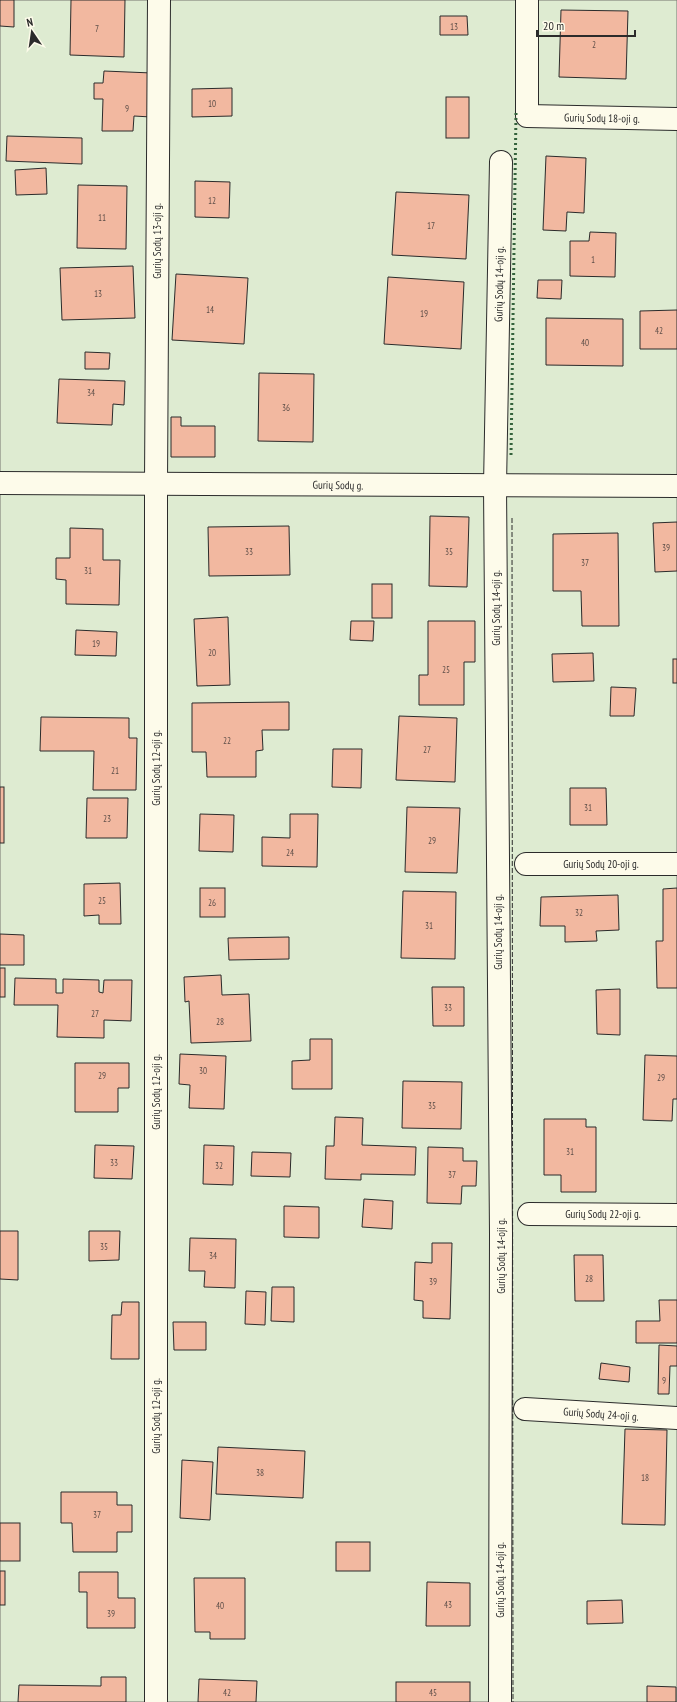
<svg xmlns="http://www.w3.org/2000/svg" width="677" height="1702" viewBox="0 0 677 1702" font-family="'PT Sans Narrow',sans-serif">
  <rect width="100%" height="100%" fill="#fdfbea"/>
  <rect fill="#deebd1" stroke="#74746e" x="0" y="0" width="677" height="1702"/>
  <g fill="#f2b8a0" stroke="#2b2b2b">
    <polygon points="0,0 14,0 14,27 0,26"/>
    <polygon points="71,0 125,0 124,57 70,55"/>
    <polygon points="561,10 628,11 626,79 559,77"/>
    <polygon points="440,16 467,16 468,35 440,35"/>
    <polygon points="104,71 152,73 151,117 134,116 133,131 102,131 103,99 94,99 94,83 103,83"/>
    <polygon points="232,88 232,116 192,117 192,89"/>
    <rect x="446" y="97" width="23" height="41"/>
    <polygon points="7,136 82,138 82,164 6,161"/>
    <polygon points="546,156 586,158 584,213 567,212 566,231 543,230"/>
    <polygon points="46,168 47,194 16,195 15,170"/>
    <polygon points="195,181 230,182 229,218 195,217"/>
    <polygon points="78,185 127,186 126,249 77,248"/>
    <polygon points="396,192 469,195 466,259 392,255"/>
    <polygon points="590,232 616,233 615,277 570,276 570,241 589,241"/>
    <polygon points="133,266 135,318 62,320 60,268"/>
    <polygon points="176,274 248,278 244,344 172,340"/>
    <polygon points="388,277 464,282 461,349 384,344"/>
    <polygon points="538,280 562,280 561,299 537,298"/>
    <polygon points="677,310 677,349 640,349 640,311"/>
    <polygon points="546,318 623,319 623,366 546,365"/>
    <polygon points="85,352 110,353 109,369 85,369"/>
    <polygon points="259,373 314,374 313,442 258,441"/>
    <polygon points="59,379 125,381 124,405 113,404 112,425 57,423"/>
    <polygon points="171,417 181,417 181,426 215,426 215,457 171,457"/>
    <polygon points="430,516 469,517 467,587 429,586"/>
    <polygon points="677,522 677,571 655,572 653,523"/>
    <polygon points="289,526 290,575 209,576 208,527"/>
    <polygon points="70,528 103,529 103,560 120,560 119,605 66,604 66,580 56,579 56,558 70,558"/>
    <polygon points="618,533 619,626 582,626 581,591 553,591 553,534"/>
    <rect x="372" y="584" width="20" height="34"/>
    <polygon points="228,617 230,685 197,686 194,619"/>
    <polygon points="351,621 374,621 373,641 350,640"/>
    <polygon points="428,621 475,621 475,662 464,662 464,705 419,705 419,675 428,675"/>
    <polygon points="76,630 117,632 116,656 75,655"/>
    <polygon points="593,653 594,681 553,682 552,654"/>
    <rect x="673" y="659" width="4" height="24"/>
    <polygon points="611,687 636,688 634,716 610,716"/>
    <polygon points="289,702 289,730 262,730 263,750 256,751 256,777 207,777 206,752 192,752 192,703"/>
    <polygon points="399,716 457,718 455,782 396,780"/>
    <polygon points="41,717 129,718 129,738 137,738 136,790 93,790 94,751 40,751"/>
    <polygon points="333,749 362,749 361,788 332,787"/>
    <rect x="0" y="787" width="4" height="56"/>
    <polygon points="570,788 606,788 607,825 570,825"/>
    <polygon points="87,798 128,798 127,838 86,838"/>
    <polygon points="407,807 460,808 457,873 405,872"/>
    <polygon points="200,814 234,815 233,852 199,851"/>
    <polygon points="290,814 318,814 317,867 262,866 262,837 290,838"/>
    <polygon points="120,883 121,924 99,924 99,915 84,916 84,884"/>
    <rect x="200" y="888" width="25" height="29"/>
    <polygon points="677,888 677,988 657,988 656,941 663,941 663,889"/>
    <polygon points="403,891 456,892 455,959 401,958"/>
    <polygon points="618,895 619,930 596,931 597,941 565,942 565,926 540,926 541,897"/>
    <polygon points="0,934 24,935 24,965 0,965"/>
    <polygon points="289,937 289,959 229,960 228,938"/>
    <rect x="0" y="968" width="5" height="29"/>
    <polygon points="221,975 222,995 249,994 251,1041 191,1043 189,1001 185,1002 184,977"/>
    <polygon points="15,978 56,979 56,993 63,993 63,979 99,980 99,992 103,993 104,980 132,980 131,1021 104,1020 104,1038 57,1037 58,1005 14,1005"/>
    <polygon points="432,987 464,987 464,1026 433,1026"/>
    <polygon points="620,989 620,1035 597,1034 596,990"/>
    <polygon points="310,1039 332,1039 332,1089 292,1089 292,1061 310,1060"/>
    <polygon points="180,1054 226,1056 224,1109 189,1108 190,1085 179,1084"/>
    <polygon points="645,1055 677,1056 677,1099 673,1099 672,1121 643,1120"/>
    <polygon points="75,1063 129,1063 129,1088 118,1088 118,1112 75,1112"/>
    <polygon points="403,1081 462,1082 461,1129 402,1128"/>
    <polygon points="335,1117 363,1118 362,1145 416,1147 415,1175 361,1174 361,1180 325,1179 326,1146 334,1146"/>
    <polygon points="544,1119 586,1119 586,1127 596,1127 596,1192 561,1192 561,1175 544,1175"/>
    <polygon points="95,1145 134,1146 132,1179 94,1178"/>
    <polygon points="204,1145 234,1146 233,1185 203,1184"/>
    <polygon points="428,1147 463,1148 463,1161 477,1161 476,1186 462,1186 461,1204 427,1203"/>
    <polygon points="252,1152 291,1153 290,1177 251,1176"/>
    <polygon points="364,1199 393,1201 392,1229 362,1227"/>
    <polygon points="284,1206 319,1207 319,1238 284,1237"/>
    <polygon points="0,1231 18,1231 18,1280 0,1279"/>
    <polygon points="89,1231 120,1231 119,1260 89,1261"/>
    <polygon points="190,1238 236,1239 235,1288 204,1287 205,1271 189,1271"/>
    <polygon points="432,1243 452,1243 450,1319 423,1318 423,1301 414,1300 415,1262 432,1263"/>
    <polygon points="574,1255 603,1255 604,1301 575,1301"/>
    <polygon points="272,1287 294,1287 294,1322 271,1321"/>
    <polygon points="246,1291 266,1292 265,1325 245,1324"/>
    <polygon points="659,1300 677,1300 677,1343 636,1343 636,1321 660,1321"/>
    <polygon points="122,1302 139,1302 139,1359 111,1359 112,1315 121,1315"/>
    <polygon points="173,1322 206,1322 206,1350 174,1350"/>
    <polygon points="659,1345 677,1346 677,1366 670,1366 669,1394 658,1394"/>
    <polygon points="601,1363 630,1367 629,1382 599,1379"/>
    <polygon points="625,1429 667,1430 665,1525 622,1524"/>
    <polygon points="218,1447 305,1451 303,1498 216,1494"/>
    <polygon points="182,1460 213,1462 210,1520 180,1518"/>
    <polygon points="61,1492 117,1492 117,1505 132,1505 132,1532 117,1532 117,1552 73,1552 72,1523 61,1523"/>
    <rect x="0" y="1523" width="20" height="38"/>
    <rect x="336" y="1542" width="34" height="29"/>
    <rect x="0" y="1571" width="5" height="34"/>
    <polygon points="79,1572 118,1572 118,1598 135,1598 135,1628 87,1628 87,1592 79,1592"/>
    <polygon points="194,1578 245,1578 245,1639 210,1639 210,1632 195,1632"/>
    <polygon points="427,1582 470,1583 470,1626 426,1626"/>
    <polygon points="622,1600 623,1623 587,1624 587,1601"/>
    <polygon points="101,1677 126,1677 126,1702 18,1702 19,1685 101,1686"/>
    <polygon points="199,1679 257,1681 256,1702 198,1702"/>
    <rect x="396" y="1682" width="74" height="20"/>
    <polygon points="647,1686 676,1687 676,1702 647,1702"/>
  </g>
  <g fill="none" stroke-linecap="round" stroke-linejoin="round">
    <g stroke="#2b2b2b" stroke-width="24">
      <g id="minor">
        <polyline points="527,0 527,116 677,119"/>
        <path d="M 0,483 C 226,482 451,487 677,486"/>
        <polyline points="526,864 677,864"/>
        <polyline points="529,1214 677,1215"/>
        <polyline points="525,1409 677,1418"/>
        <polyline points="156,1702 156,482 159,0"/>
        <polyline points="500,1702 501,1233 495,486 501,162"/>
      </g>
    </g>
    <use href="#minor" stroke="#fdfbea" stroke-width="22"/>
    <polyline stroke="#34623c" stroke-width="3" stroke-dasharray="2 3" stroke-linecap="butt" points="511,455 516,113"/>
    <polyline stroke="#2b2b2b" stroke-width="1" stroke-dasharray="5 2" stroke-linecap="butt" points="512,518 513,1702"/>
  </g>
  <g text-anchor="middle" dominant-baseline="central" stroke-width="3" stroke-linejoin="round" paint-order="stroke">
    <g font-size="9" fill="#5d4e48">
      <text x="454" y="26">13</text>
      <text x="97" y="28">7</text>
      <text x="594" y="44">2</text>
      <text x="212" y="103">10</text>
      <text x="127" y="108">9</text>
      <text x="212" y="200">12</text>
      <text x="102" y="217">11</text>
      <text x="431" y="225">17</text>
      <text x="593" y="259">1</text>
      <text x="98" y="293">13</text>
      <text x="210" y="309">14</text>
      <text x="424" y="313">19</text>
      <text x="659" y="330">42</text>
      <text x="585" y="342">40</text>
      <text x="91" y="392">34</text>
      <text x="286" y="407">36</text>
      <text x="666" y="547">39</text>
      <text x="249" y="551">33</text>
      <text x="449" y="551">35</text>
      <text x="585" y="562">37</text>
      <text x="88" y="570">31</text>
      <text x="96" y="643">19</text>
      <text x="212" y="652">20</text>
      <text x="446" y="669">25</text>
      <text x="227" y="740">22</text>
      <text x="427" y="749">27</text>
      <text x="115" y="770">21</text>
      <text x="588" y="807">31</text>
      <text x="107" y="818">23</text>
      <text x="432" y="840">29</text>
      <text x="290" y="852">24</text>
      <text x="102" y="900">25</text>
      <text x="212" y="902">26</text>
      <text x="579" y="912">32</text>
      <text x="429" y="925">31</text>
      <text x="448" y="1007">33</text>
      <text x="95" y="1013">27</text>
      <text x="220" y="1021">28</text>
      <text x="203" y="1070">30</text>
      <text x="102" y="1075">29</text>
      <text x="661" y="1077">29</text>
      <text x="432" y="1105">35</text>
      <text x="570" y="1151">31</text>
      <text x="114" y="1162">33</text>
      <text x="219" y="1165">32</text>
      <text x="452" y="1174">37</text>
      <text x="104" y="1246">35</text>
      <text x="213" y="1255">34</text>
      <text x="589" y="1278">28</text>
      <text x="433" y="1281">39</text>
      <text x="664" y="1380">9</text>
      <text x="260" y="1472">38</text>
      <text x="645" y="1477">18</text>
      <text x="97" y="1514">37</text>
      <text x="448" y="1604">43</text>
      <text x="220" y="1605">40</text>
      <text x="111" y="1613">39</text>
      <text x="227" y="1692">42</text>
      <text x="433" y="1692">45</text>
    </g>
    <g font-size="11" fill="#2b2b2b" stroke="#fdfbea">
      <text transform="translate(602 118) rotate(1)">Gurių Sodų 18-oji g.</text>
      <text transform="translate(157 241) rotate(-90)">Gurių Sodų 13-oji g.</text>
      <text transform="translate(499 284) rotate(-89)">Gurių Sodų 14-oji g.</text>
      <text transform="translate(338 485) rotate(1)">Gurių Sodų g.</text>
      <text transform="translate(496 608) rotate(-90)">Gurių Sodų 14-oji g.</text>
      <text transform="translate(156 768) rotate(-90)">Gurių Sodų 12-oji g.</text>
      <text x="601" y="864">Gurių Sodų 20-oji g.</text>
      <text transform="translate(498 932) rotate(-90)">Gurių Sodų 14-oji g.</text>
      <text transform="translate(156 1092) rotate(-90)">Gurių Sodų 12-oji g.</text>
      <text x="603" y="1214">Gurių Sodų 22-oji g.</text>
      <text transform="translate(501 1256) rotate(-90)">Gurių Sodų 14-oji g.</text>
      <text transform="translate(601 1414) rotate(4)">Gurių Sodų 24-oji g.</text>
      <text transform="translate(156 1416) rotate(-90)">Gurių Sodų 12-oji g.</text>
      <text transform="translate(500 1580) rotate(-90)">Gurių Sodų 14-oji g.</text>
    </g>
  </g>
  <g transform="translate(32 32) rotate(347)" stroke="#fdfbea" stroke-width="3" paint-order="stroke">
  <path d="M0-3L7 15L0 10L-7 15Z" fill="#2b2b2b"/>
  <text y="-6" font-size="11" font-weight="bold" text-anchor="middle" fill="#2b2b2b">N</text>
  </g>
  <path d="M537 30v6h98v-6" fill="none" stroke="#2b2b2b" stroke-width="2"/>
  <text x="543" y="30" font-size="12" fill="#2b2b2b" stroke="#fdfbea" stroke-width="3" paint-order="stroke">20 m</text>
</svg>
